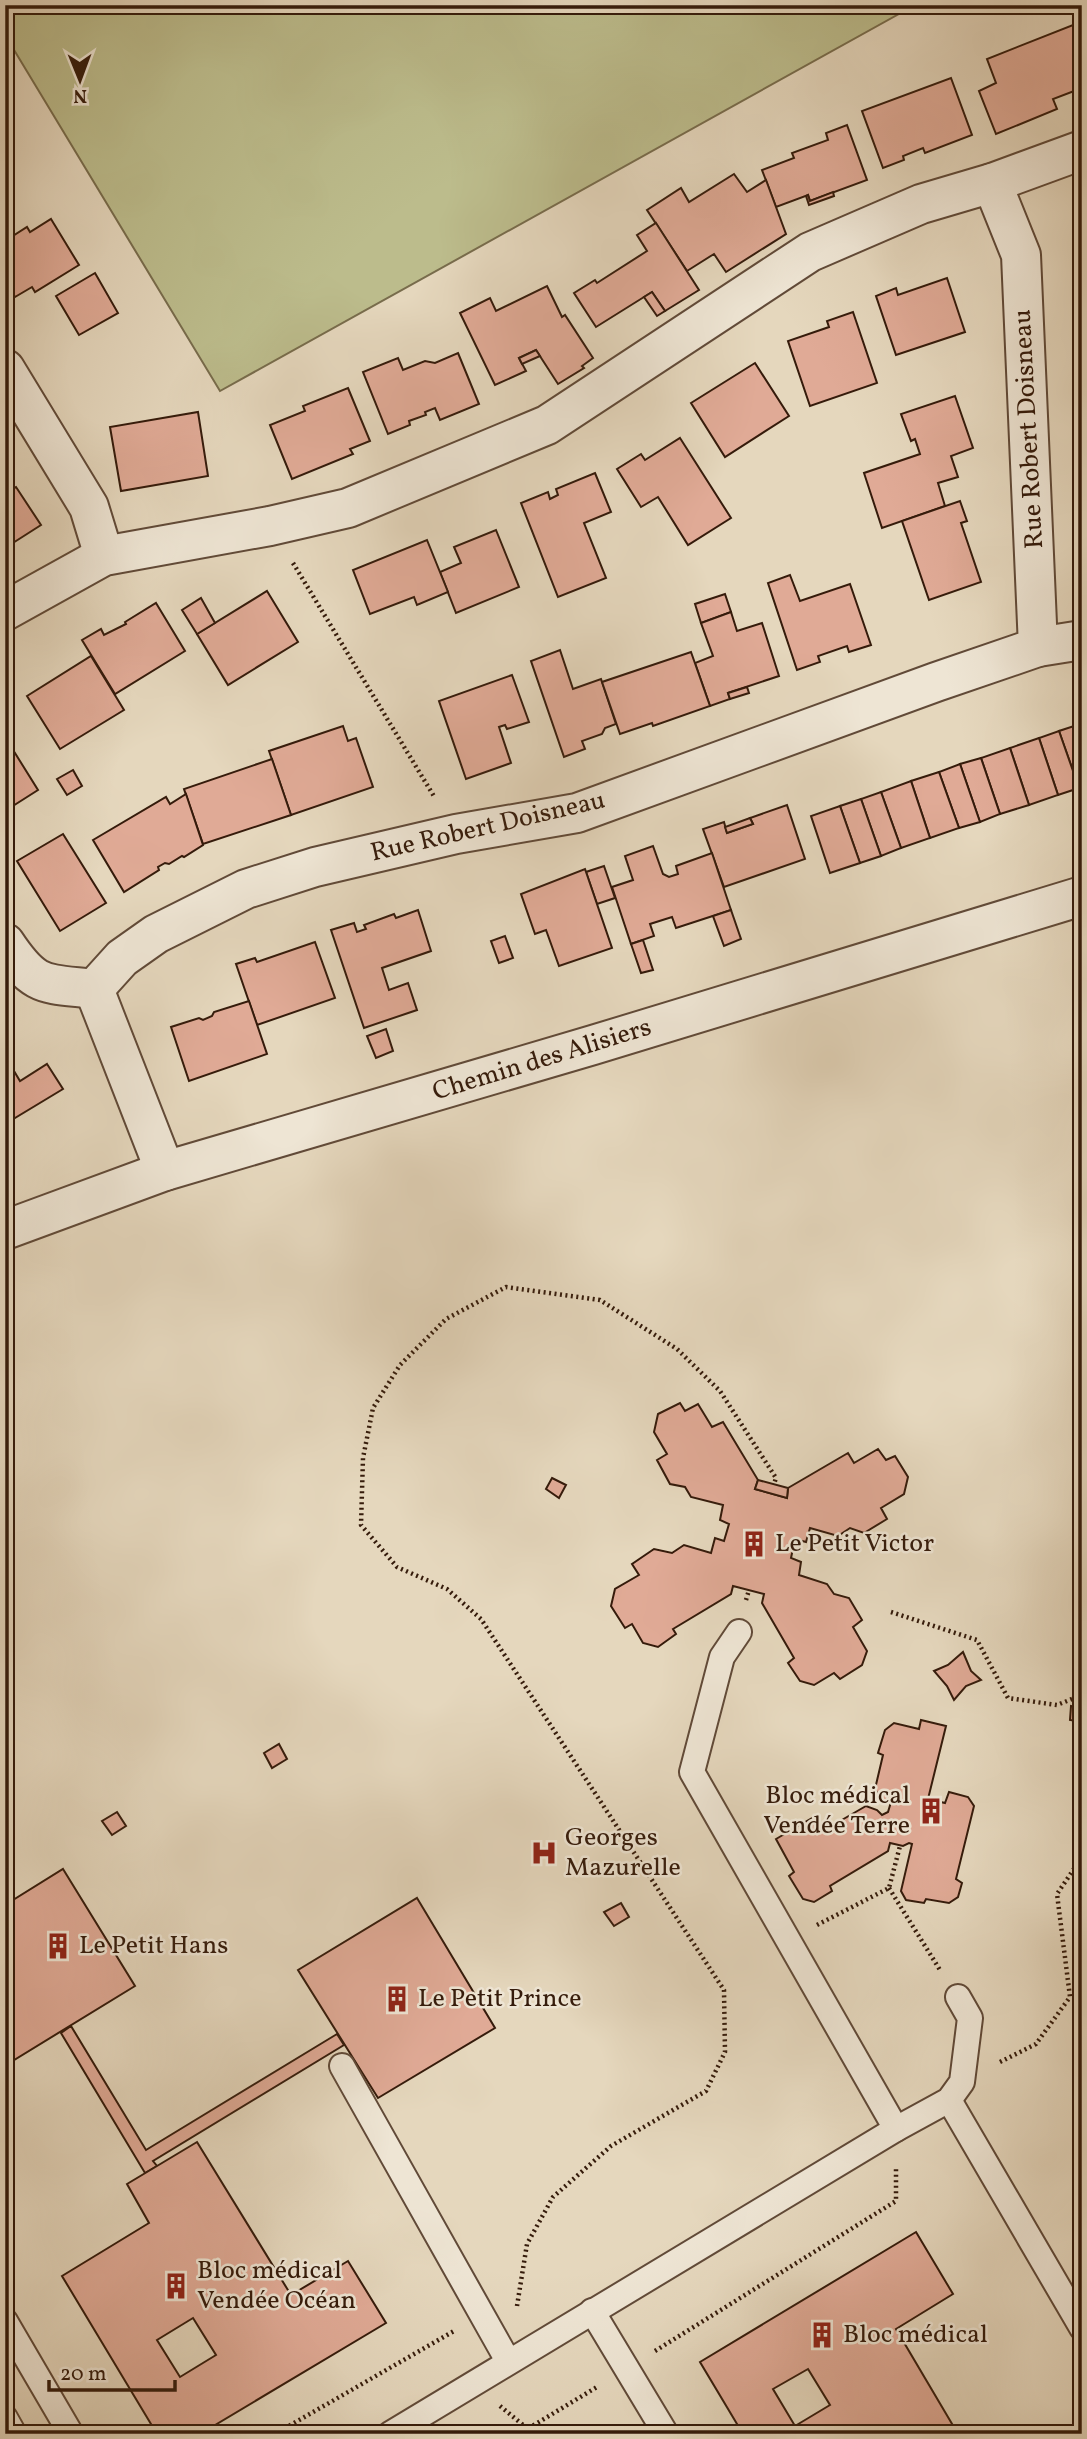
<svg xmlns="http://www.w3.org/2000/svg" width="1087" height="2439" viewBox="0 0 1087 2439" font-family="Vollkorn,serif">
  <rect width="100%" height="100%" fill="#e5d7bd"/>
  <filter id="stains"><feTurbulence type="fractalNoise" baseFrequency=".00286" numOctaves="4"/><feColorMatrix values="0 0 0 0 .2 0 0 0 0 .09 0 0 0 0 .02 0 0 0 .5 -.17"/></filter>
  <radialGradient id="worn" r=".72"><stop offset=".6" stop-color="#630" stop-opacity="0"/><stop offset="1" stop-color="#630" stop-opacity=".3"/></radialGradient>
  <polygon fill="#bcbc8c" stroke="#786c4c" stroke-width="2" points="5,5 915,5 220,391 5,35"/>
  <g fill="#e0aa96" stroke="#351b0b" stroke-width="2" fill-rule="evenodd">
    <polygon points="1073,25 1082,45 1082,88 1053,99 1057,109 996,134 979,91 996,83 987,59"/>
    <polygon points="951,78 972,135 925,153 923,148 903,156 904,160 883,168 862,111"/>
    <polygon points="847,125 867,180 810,201 808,195 776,207 762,170 794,158 792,153 828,140 826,133"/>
    <polygon points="734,174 747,192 766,180 786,234 726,272 714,254 687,271 647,210 681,188 689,202"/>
    <polygon points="833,192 834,196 809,205 806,196 808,195 810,201"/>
    <polygon points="1082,215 1082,260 1080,260 1078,216"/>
    <polygon points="51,219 79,265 35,292 32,287 15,297 5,282 5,241 27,227 30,232"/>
    <polygon points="656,223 699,290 665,311 652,292 596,327 574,293 595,280 597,283 647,251 637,235"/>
    <polygon points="95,273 118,313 79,335 56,296"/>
    <polygon points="947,278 965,332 896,355 876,296 896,288 898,295"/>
    <polygon points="547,286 562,317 565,315 593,358 582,366 584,368 558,384 536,350 519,358 526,371 495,385 460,313 490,298 496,311"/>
    <polygon points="652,292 665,311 657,316 644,297"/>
    <polygon points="853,312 877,383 810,406 788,341 829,327 827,321"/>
    <polygon points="536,350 540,356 522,364 519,358"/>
    <polygon points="458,353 479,404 440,420 435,408 425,412 426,415 409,421 410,425 388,434 363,372 398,358 403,370 425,361 435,363"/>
    <polygon points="755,363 789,416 725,457 691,403"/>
    <polygon points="348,388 370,441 350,449 353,454 292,479 270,425 305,411 303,406"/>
    <polygon points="955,396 973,448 951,456 958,477 938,483 945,506 882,528 864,473 920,454 915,439 911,441 901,414"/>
    <polygon points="198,412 208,476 121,491 110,427"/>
    <polygon points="680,438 731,518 688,545 658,497 641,507 617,469 641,454 645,460"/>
    <polygon points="595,473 611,512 584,523 606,578 558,597 521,503 548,492 550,499 558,495 556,489"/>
    <polygon points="16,487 41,525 5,548 5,493"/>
    <polygon points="960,501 967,521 961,523 981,582 929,600 902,521"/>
    <polygon points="496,530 519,587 456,613 440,572 461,563 454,547"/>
    <polygon points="427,540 448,592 417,605 414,597 370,614 353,570"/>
    <polygon points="790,575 800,601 850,584 871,645 849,652 847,646 818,656 820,662 797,670 768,583"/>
    <polygon points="267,591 298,642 228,685 197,634"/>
    <polygon points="725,594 731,612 701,623 695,604"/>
    <polygon points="201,598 215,623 197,634 182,610"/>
    <polygon points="156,603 185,651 115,694 82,640 101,629 104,635 126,624 125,622"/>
    <polygon points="731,612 737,631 762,623 779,676 728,693 730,699 710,706 695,663 713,656 701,623"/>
    <polygon points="560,650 573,689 601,679 616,724 605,728 602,734 582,741 585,749 564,757 531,661"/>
    <polygon points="691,652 710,706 653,726 652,723 620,734 602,682"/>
    <polygon points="91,656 124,710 60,749 27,696"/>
    <polygon points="512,675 529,722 507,729 505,725 499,727 511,763 466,779 439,701"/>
    <polygon points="747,687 749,693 730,699 728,693"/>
    <polygon points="1080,724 1082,787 1079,788 1059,731"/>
    <polygon points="343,726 348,741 356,738 373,787 291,815 269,751"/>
    <polygon points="1059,731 1079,788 1058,795 1039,738"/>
    <polygon points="5,737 38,790 5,811"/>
    <polygon points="1039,738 1058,795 1029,805 1010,748"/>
    <polygon points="1010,748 1029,805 1000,814 981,758"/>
    <polygon points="981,758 1000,814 980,822 960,764"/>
    <polygon points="272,759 291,815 203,844 184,789"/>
    <polygon points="960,764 980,822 959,828 939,772"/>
    <polygon points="73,770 82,786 67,795 57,779"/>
    <polygon points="939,772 959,828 930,838 911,781"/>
    <polygon points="911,781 930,838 901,848 881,792"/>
    <polygon points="881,792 901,848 881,856 861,799"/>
    <polygon points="186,794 203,845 184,857 182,856 169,864 165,863 158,867 159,870 124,892 93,840 166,797 170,804"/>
    <polygon points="861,799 881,856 860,863 840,806"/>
    <polygon points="787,805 805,859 724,887 703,829 724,822 727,833 753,824 750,818"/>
    <polygon points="840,806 860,863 830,873 811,816"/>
    <polygon points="750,818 753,824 727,833 725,827"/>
    <polygon points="63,834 106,903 60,931 17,861"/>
    <polygon points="653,846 663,874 669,877 678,874 676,866 712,853 731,910 676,928 672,917 650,924 654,936 631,944 612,887 633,880 625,856"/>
    <polygon points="604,866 615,898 597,904 586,872"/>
    <polygon points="585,869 612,948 559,966 546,930 535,934 521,894"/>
    <polygon points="418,910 431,951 382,968 389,990 408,983 417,1010 364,1028 331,930 354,923 357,932 366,929 364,925 394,914 396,918"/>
    <polygon points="731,910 741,939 724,946 713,916"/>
    <polygon points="505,936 513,958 499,963 491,941"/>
    <polygon points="643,940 653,970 641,973 631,944"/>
    <polygon points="315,942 335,998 257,1025 236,964 255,958 257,962"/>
    <polygon points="249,1001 267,1054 189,1081 171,1027 199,1018 203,1020 212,1016 214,1012"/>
    <polygon points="386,1029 393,1051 376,1058 367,1036"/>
    <polygon points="47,1064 63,1089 5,1124 5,1066 7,1069 11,1066 20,1081"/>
    <polygon points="680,1403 685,1411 698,1404 712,1427 723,1422 758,1480 755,1489 787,1498 788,1488 848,1453 854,1463 878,1449 886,1460 895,1456 908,1477 904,1494 881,1508 887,1519 864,1533 850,1528 838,1536 810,1528 806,1542 795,1539 791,1558 801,1562 799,1575 827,1584 834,1594 849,1598 862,1620 853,1627 867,1651 862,1665 840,1679 834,1673 814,1685 800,1681 788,1663 794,1658 762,1603 764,1594 733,1586 731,1594 673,1629 676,1634 658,1647 643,1643 632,1624 625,1628 611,1606 615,1589 639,1575 632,1564 654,1549 672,1553 684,1545 711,1553 715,1538 724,1541 729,1524 720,1520 723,1505 691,1497 685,1487 670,1484 657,1460 667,1454 654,1432 658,1414"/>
    <polygon points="552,1478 566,1485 559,1498 546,1489"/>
    <polygon points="758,1480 788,1488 787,1498 755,1489"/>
    <polygon points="963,1652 971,1671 981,1680 966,1686 954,1700 947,1686 934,1671 948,1665"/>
    <polygon points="1071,1706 1082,1708 1082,1722 1070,1720"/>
    <polygon points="921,1720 946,1726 928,1799 945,1803 949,1792 968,1797 974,1806 956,1879 962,1883 958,1897 949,1903 926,1899 924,1903 906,1900 901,1891 912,1844 909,1843 903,1846 890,1843 888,1851 830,1886 832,1891 814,1902 803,1899 789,1876 794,1872 776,1839 812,1818 821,1832 866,1806 877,1810 882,1815 888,1812 891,1802 882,1800 875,1789 883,1755 878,1753 885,1730 894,1723 919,1729"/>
    <polygon points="279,1744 287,1759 272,1768 264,1753"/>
    <polygon points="117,1812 126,1826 112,1835 102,1821"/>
    <polygon points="63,1869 135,1986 6,2065 5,1905"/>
    <polygon points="417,1898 495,2028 378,2098 298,1970"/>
    <polygon points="621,1903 629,1917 614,1926 604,1912"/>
    <polygon points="71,2026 146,2150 337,2034 344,2045 153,2161 157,2166 145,2173 61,2033"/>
    <path d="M 197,2142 L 291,2295 L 348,2261 L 386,2323 L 200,2434 L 157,2434 L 62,2276 L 149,2223 L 127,2184 ZM 193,2318 L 216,2355 L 180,2377 L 157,2340 Z"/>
    <path d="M 916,2232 L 953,2294 L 896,2329 L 958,2434 L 743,2434 L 700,2362 ZM 808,2369 L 830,2405 L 795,2426 L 773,2389 Z"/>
  </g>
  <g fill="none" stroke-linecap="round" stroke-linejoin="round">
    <g stroke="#614a38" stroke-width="28">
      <g id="service">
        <polyline points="342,2066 508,2361"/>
        <polyline points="949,2100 1082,2328"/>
        <polyline points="896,2129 949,2100 962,2082 970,2018 958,1997"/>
        <polyline points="592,2311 666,2434"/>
        <polyline points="5,2321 71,2434"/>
        <polyline points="5,2418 14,2434"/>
        <polyline points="390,2434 896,2129 692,1772 722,1657 739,1632"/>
      </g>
    </g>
    <g stroke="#614a38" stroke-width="42">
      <g id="minor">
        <polyline points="5,369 89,507 104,556"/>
        <polyline points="5,611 104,556 270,526 348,508 547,425 810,252 921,204 992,183 1082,150"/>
        <polyline points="1038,647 1082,640"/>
        <path d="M 5,943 C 35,988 43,983 94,989 L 122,958 L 156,934 L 246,889 L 315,867 L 456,834 L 577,813 L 936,682 L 1038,647 L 1021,255 L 992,183"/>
        <polyline points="94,989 165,1171"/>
        <polyline points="5,1230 165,1171 593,1045 1082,896"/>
      </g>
    </g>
    <g stroke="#351b0b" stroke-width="4.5" stroke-dasharray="2 3.5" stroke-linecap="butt">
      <polyline points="293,563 435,798"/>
      <polyline points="746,1600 749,1590"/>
      <polyline points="891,1612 977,1640 1008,1698 1057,1705 1082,1695"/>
      <polyline points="889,1888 940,1970"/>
      <polyline points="817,1925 889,1888 900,1846"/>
      <polyline points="1000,2062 1036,2044 1070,1997 1057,1894 1082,1857"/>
      <polyline points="517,2306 527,2244 553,2197 611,2146 706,2091 725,2052 724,1990 481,1619 447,1589 397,1567 361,1525 363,1458 373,1408 400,1365 446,1319 506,1287 600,1300 677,1349 720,1391 776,1478 774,1484"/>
      <polyline points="655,2351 896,2201 896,2168"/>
      <polyline points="500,2406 534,2434"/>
      <polyline points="275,2434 454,2331"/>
      <polyline points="519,2434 597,2387"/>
    </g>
    <use href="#service" stroke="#eee5d4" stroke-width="24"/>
    <use href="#minor" stroke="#eee5d4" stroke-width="38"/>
  </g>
  <defs>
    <g id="building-bare" transform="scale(2.1)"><path d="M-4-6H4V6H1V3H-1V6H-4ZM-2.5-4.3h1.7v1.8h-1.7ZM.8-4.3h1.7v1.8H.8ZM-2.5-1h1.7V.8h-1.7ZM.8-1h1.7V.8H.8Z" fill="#8f2418" stroke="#eee5d4" stroke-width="2.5" paint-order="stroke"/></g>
    <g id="hospital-bare" transform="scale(2.1)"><path d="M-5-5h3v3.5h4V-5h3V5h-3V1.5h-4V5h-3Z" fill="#8f2418" stroke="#eee5d4" stroke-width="2.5" paint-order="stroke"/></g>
  </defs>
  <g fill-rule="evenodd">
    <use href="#building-bare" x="754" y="1544"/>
    <use href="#building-bare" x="931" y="1811"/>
    <use href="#hospital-bare" x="544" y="1853"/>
    <use href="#building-bare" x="58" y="1946"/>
    <use href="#building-bare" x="397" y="1999"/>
    <use href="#building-bare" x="176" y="2286"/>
    <use href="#building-bare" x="822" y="2335"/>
  </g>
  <g text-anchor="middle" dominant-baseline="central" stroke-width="5" stroke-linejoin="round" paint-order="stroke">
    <g font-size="26" fill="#351b0b" stroke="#eee5d4">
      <text transform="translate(1029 429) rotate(-93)">Rue Robert Doisneau</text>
      <text transform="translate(488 827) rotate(-13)">Rue Robert Doisneau</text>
      <text transform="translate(542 1060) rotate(-17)">Chemin des Alisiers</text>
    </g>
    <g font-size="26" fill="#351b0b" stroke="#eee5d4" text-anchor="start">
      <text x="775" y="1544">Le Petit Victor</text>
      <text x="910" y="1796" text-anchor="end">Bloc médical<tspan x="910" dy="30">Vendée Terre</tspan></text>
      <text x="565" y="1838">Georges<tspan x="565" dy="30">Mazurelle</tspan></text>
      <text x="79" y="1946">Le Petit Hans</text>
      <text x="418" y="1999">Le Petit Prince</text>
      <text x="197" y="2271">Bloc médical<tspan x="197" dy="30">Vendée Océan</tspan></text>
      <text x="843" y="2335">Bloc médical</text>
    </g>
  </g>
  <rect width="1087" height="2439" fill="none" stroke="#e5d7bd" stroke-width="28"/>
  <rect x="7" y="7" width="1073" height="2425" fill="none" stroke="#351b0b" stroke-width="3.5"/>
  <rect x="14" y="14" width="1059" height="2411" fill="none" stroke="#351b0b" stroke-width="2"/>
  <g transform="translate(80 80) rotate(179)" stroke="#eee5d4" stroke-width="5" paint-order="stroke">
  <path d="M0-5L12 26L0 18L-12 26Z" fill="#351b0b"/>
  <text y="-10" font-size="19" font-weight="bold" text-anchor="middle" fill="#351b0b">N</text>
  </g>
  <path d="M49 2380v10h126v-10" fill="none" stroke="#351b0b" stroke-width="3.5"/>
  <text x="60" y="2380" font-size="21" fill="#351b0b" stroke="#eee5d4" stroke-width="5" paint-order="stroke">20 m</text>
  <rect width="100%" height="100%" filter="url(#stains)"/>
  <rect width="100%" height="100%" fill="url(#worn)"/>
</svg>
